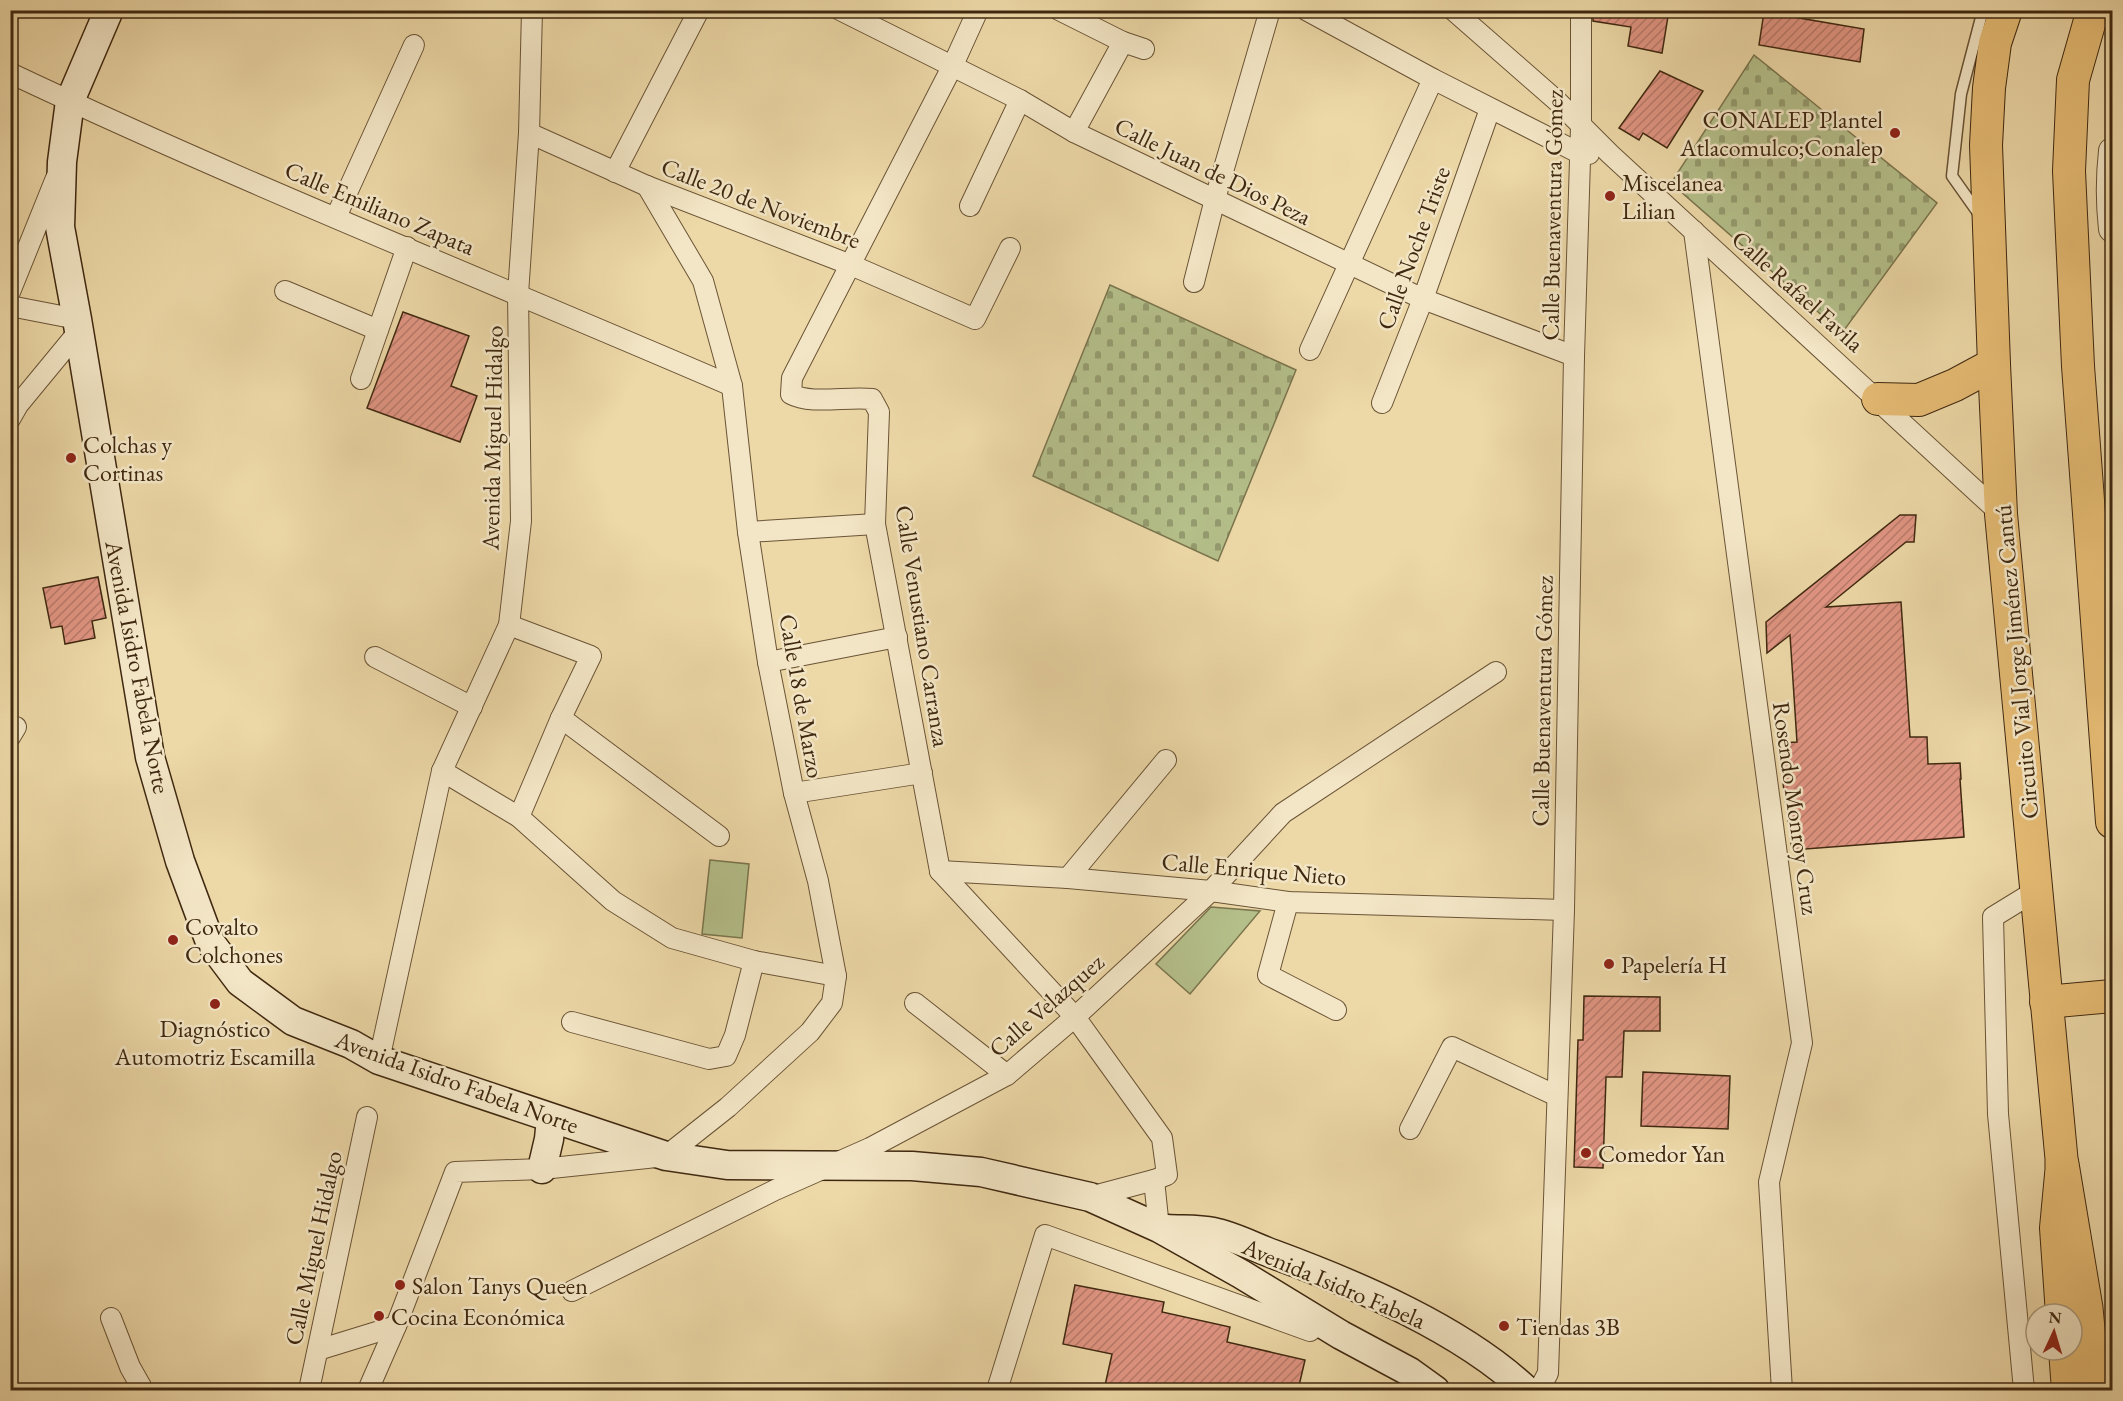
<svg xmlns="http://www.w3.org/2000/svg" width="2123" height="1401" viewBox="0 0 2123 1401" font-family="'EB Garamond',serif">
  <defs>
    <pattern id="cemetery-stones" width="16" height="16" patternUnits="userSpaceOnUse" patternTransform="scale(1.5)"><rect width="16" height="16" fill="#b4bf8a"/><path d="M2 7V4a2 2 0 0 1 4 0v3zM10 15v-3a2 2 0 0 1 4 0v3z" fill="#949b6f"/></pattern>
    <pattern id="building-hatch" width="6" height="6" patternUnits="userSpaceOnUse" patternTransform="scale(1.5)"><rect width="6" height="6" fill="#e19583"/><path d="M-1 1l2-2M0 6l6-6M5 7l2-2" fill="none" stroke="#b87a6a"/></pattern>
  </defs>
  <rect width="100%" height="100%" fill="#edd8a7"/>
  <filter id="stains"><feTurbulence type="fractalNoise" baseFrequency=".00333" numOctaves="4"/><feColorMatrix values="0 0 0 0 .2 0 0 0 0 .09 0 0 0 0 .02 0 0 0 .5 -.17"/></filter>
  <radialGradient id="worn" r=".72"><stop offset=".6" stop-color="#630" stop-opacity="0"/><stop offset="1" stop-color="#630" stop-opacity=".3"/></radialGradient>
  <g fill="url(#cemetery-stones)" stroke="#7a744d" stroke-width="1.5">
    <polygon points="1754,55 1937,203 1842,333 1671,183"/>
    <polygon points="1110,285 1296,370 1218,561 1033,476"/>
  </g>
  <g fill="#b4bf8a" stroke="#7a744d" stroke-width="1.5">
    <polygon points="710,860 749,864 742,938 702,934"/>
    <polygon points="1211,907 1260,911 1190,994 1156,964"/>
  </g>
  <g fill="url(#building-hatch)" stroke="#3f2810" stroke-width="1.5">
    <polygon points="1593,10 1669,10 1662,53 1628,46 1631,27 1593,21"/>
    <polygon points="1764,12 1864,29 1860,62 1759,45"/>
    <polygon points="1660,71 1703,91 1667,148 1643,133 1639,140 1619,128"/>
    <polygon points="403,312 469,336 451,386 477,396 460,442 367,408"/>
    <polygon points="1900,515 1916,515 1914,542 1906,542 1826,607 1901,602 1910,737 1927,737 1928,764 1960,763 1961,779 1960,779 1964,837 1792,850 1783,783 1782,743 1797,742 1790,635 1767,653 1766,622"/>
    <polygon points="98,577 106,618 92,621 95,638 65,644 62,626 51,628 43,588"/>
    <polygon points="1584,996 1660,997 1660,1031 1624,1031 1622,1077 1606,1077 1603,1168 1574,1167 1578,1040 1583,1040"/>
    <polygon points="1643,1072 1730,1076 1728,1129 1641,1126"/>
    <polygon points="1075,1285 1164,1302 1162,1312 1230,1327 1227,1342 1305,1360 1298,1390 1104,1390 1112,1354 1063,1344"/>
  </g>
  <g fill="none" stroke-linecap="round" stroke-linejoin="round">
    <g stroke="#6a5436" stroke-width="13">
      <polyline id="service" points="1981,217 1952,176 1961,94 1983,10"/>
    </g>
    <g stroke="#6a5436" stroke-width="22">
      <g id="minor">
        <polyline points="840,10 1020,100 1074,132 1423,299 1574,356"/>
        <polyline points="1059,10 1123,42 1144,49"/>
        <polyline points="1306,10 1433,79 1579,153 1589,154"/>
        <polyline points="1453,10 1557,101 1610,154 2001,514"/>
        <path d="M 10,73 C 247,185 491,282 732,386"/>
        <polyline points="1074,132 1123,42"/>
        <polyline points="529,133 647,186 851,265 975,319 1010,248"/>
        <polyline points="615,172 699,10"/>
        <polyline points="970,206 1020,100"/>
        <polyline points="336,217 414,45"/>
        <polyline points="1694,231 1802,1043 1769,1182 1782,1390"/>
        <polyline points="1194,282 1215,199 1270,10"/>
        <polyline points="285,291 378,330"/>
        <polyline points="10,292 56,178"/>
        <polyline points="10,306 77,319"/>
        <polyline points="1310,350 1433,79"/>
        <polyline points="361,379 407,247"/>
        <polyline points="1382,403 1423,299 1490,109"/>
        <polyline points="10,419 18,405 79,331"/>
        <polyline points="748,532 875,524"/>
        <polyline points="509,625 591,656 561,718 519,817"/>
        <polyline points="375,657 472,707"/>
        <polyline points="768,662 897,637"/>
        <polyline points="561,718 719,836"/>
        <polyline points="10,737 16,727"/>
        <polyline points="442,771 519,817 613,901 672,938 754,961 836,976"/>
        <polyline points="794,793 922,773"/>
        <path d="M 940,871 L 875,524 L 879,412 L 872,399 C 848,396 811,405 791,394 L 792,378 L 953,65 L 978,10"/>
        <polyline points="940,871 1068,878 1211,891 1288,902 1564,910"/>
        <polyline points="940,871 1075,1017 1162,1138 1167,1175 1154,1180 1090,1197"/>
        <polyline points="1068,878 1166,760"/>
        <polyline points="1288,902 1268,975 1336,1010"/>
        <polyline points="915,1003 1007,1075"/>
        <polyline points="572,1022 709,1059 726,1056 735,1035 754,961"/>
        <polyline points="379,1060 442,771 509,625 521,521 518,294 529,133 532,10"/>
        <polyline points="1410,1129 1452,1047 1557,1096"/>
        <polyline points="1154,1180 1159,1228"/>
        <polyline points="572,1291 775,1190 870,1148 1007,1075 1075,1017 1211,891 1283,813 1496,672"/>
        <polyline points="111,1318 130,1367 143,1390"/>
        <polyline points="318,1350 396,1326"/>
        <polyline points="309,1390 367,1117"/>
        <polyline points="368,1390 396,1326 455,1172 542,1169 666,1156 728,1107 810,1032 832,1003 836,976 818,881 794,793 768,662 748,532 732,386 703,281 647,186"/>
        <polyline points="997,1390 1045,1235 1310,1331 1314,1319"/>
        <polyline points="1539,1390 1548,1373 1564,910 1574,356 1581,127 1581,10"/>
        <polyline points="2024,1390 1998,1114 1993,917 2037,890"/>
      </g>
    </g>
    <g stroke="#6a5436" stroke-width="28">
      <path id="tertiary" d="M 2112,151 C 2109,178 2109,203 2112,229"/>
    </g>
    <g stroke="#3f2810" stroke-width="31">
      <g id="secondary">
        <polyline points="109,10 70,101 62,162 60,227 77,319 150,757 180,861 210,942 240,982 293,1021 351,1044 379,1060 666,1156 727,1165 912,1166 981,1172 1090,1197 1159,1228 1241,1274 1341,1335 1410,1372 1435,1390"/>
        <polyline points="542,1169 549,1139 551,1119"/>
        <path d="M 1167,1229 C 1182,1230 1199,1229 1213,1232 C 1233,1236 1254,1247 1273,1254 C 1357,1285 1461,1329 1526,1390"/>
      </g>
    </g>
    <g stroke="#3f2810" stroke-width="34">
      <g id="primary">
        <polyline points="2006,10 1995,43 1989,88 1986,145 1994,364 2001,514 2062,1164 2056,1228 2062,1314"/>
        <polyline points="2093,10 2073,80 2069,171 2078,366 2112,822"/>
        <polyline points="1878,399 1919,400 1955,385 1994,364"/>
        <polyline points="2046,1002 2112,996"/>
        <polyline points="2065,1350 2068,1390"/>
      </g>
    </g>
    <g stroke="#3f2810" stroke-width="35">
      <polyline id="motorway" points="2062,1164 2086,1308 2094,1390"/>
    </g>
    <use href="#service" stroke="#f3e6c6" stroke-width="10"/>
    <use href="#minor" stroke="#f3e6c6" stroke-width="20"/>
    <use href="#tertiary" stroke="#f3e6c6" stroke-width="26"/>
    <use href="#secondary" stroke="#f3e6c6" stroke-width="28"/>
    <use href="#primary" stroke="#e6bc74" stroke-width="32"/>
    <use href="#motorway" stroke="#e6bc74" stroke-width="33"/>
  </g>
  <g fill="#8f2418" stroke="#f3e6c6" stroke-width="2">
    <circle cx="1895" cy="133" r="6"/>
    <circle cx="1610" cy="196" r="6"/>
    <circle cx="71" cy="458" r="6"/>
    <circle cx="173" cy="940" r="6"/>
    <circle cx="1609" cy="964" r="6"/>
    <circle cx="215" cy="1004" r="6"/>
    <circle cx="1586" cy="1153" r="6"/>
    <circle cx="400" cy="1285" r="6"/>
    <circle cx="379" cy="1316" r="6"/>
    <circle cx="1504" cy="1326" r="6"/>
  </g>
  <g text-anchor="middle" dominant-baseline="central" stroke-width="5" stroke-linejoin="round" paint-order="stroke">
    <g font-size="24" fill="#3f2810" stroke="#f3e6c6" text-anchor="start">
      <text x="1883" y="119" text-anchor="end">CONALEP Plantel<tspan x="1883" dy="28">Atlacomulco;Conalep</tspan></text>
      <text x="1622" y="182">Miscelanea<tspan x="1622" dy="28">Lilian</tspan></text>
      <text x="83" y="444">Colchas y<tspan x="83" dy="28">Cortinas</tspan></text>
      <text x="185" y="926">Covalto<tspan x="185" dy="28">Colchones</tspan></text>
      <text x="1621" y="964">Papelería H</text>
      <text x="215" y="1028" text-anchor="middle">Diagnóstico<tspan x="215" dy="28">Automotriz Escamilla</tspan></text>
      <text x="1598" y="1153">Comedor Yan</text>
      <text x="412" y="1285">Salon Tanys Queen</text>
      <text x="391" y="1316">Cocina Económica</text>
      <text x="1516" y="1326">Tiendas 3B</text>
    </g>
    <g font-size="24" fill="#3f2810" stroke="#f3e6c6">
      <text transform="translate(1213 171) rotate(26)">Calle Juan de Dios Peza</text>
      <text transform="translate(761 203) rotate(21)">Calle 20 de Noviembre</text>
      <text transform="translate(380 208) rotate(23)">Calle Emiliano Zapata</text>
      <text transform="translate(1552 215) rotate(-89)">Calle Buenaventura Gómez</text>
      <text transform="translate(1413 248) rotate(-70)">Calle Noche Triste</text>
      <text transform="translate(1798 291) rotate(42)">Calle Rafael Favila</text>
      <text transform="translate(492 438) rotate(-89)">Avenida Miguel Hidalgo</text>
      <text transform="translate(923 626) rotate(81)">Calle Venustiano Carranza</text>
      <text transform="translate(2016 662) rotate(-95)">Circuito Vial Jorge Jiménez Cantú</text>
      <text transform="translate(138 667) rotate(79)">Avenida Isidro Fabela Norte</text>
      <text transform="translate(802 696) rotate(80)">Calle 18 de Marzo</text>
      <text transform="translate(1542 701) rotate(-89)">Calle Buenaventura Gómez</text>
      <text transform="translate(1796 808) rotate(82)">Rosendo Monroy Cruz</text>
      <text transform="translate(1254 869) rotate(5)">Calle Enrique Nieto</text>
      <text transform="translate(1046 1005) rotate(-41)">Calle Velazquez</text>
      <text transform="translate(457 1082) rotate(20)">Avenida Isidro Fabela Norte</text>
      <text transform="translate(313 1248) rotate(-78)">Calle Miguel Hidalgo</text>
      <text transform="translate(1334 1283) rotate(23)">Avenida Isidro Fabela</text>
    </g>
  </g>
  <rect width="2123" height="1401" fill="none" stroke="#edd8a7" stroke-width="36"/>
  <rect x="12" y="12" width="2099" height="1377" fill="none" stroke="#3f2810" stroke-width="3"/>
  <rect x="18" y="18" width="2087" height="1365" fill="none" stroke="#3f2810" stroke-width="1.5"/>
  <g transform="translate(2054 1332) rotate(4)"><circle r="28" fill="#f3e6c6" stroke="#ab9a7d" stroke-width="1.5"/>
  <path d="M0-4.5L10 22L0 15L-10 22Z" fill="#8f2418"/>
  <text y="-9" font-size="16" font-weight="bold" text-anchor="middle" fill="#3f2810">N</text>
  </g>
  <rect width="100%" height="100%" filter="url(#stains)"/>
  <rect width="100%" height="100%" fill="url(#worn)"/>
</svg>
